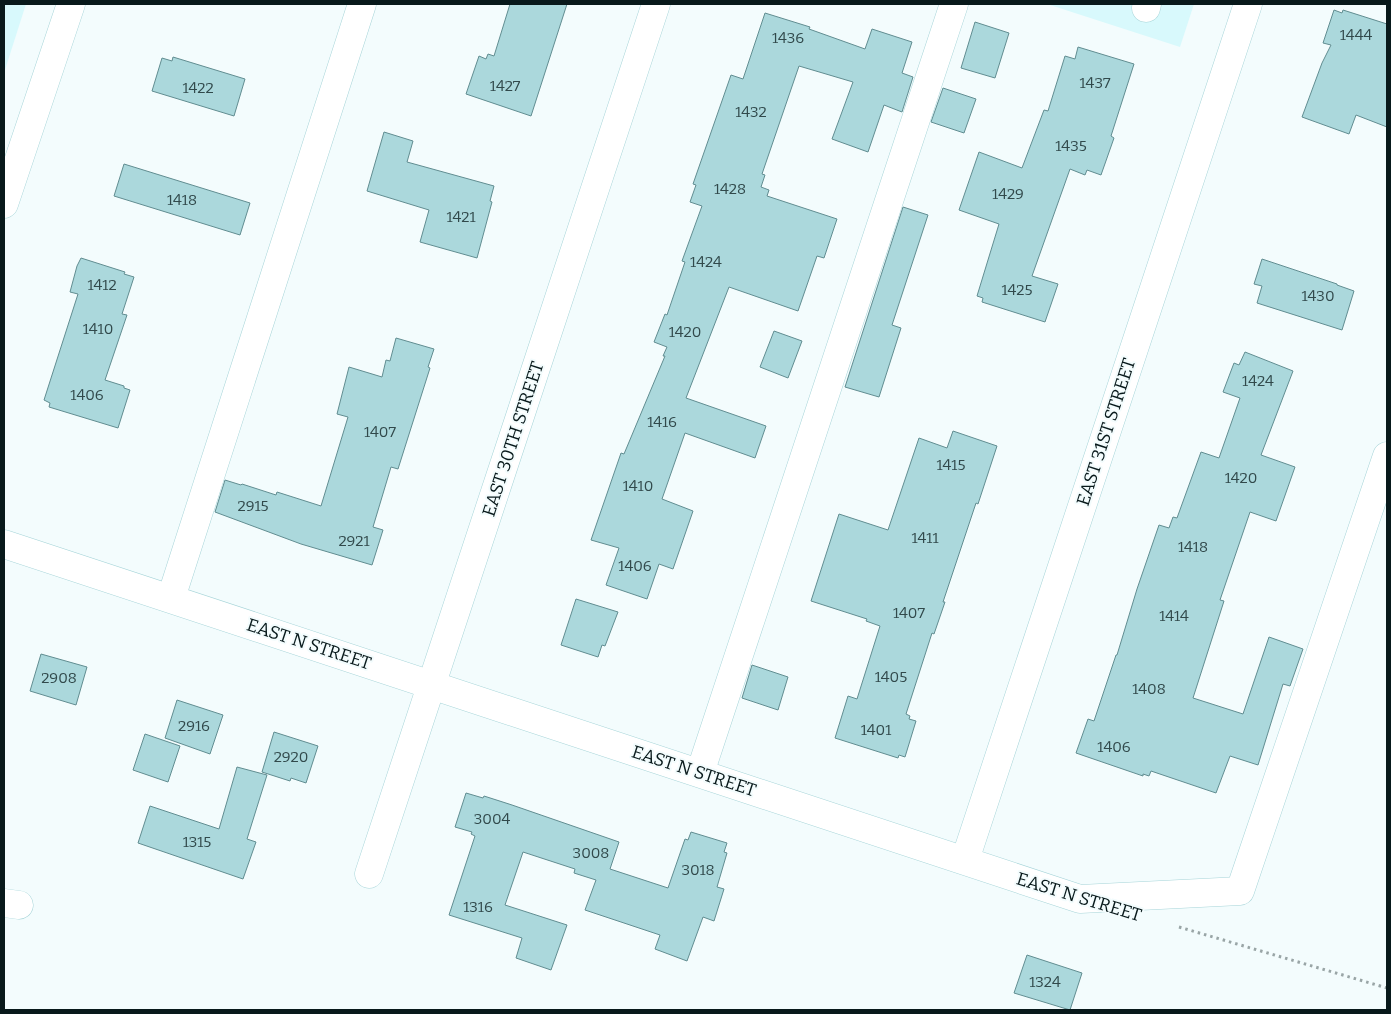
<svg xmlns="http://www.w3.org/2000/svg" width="1391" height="1014" viewBox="0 0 1391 1014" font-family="Bitter,serif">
  <rect width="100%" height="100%" fill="#f3fcfd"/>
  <g fill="#d8f9fc">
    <polygon points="4,4 26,4 4,73"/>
    <polygon points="1047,4 1194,4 1180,47"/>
  </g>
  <g fill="#abd8dc" stroke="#618d91">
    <polygon points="510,4 567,4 531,116 466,94 479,56 486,59 488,54 494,56"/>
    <polygon points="1334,10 1342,13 1343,10 1387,24 1387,127 1356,115 1349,134 1302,117 1322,63 1331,45 1323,43"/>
    <polygon points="765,13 810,27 809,29 865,49 872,29 912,42 902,73 913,77 902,112 884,105 868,152 832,139 853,82 799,66 762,174 765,175 761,187 769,190 767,196 837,219 824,258 817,256 798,311 729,287 686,398 766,426 755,458 685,433 662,499 693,511 673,569 659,564 647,599 606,585 619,548 591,540 621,453 624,454 665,356 663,356 667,347 654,342 665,314 667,315 685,262 682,261 702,206 690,202 696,185 693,184 731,75 743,79"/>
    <polygon points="975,22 1009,33 995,78 961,68"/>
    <polygon points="1078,47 1134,64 1111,136 1114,138 1101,175 1087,170 1085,175 1070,169 1032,276 1058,284 1045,322 982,302 983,298 977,296 999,224 959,210 979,152 1022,168 1044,110 1048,111 1065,56 1075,59"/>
    <polygon points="173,57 245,79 234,116 152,91 162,58 172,61"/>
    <polygon points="943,88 976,99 964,133 931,122"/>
    <polygon points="384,132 413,141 407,162 494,186 490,201 492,202 477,258 420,242 429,210 367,191"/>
    <polygon points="124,164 250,203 240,235 114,196"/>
    <polygon points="903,207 928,215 892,325 901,328 879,397 845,387"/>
    <polygon points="81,258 125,272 124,274 134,277 122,314 127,315 105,380 124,386 124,388 130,390 118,428 49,407 50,403 44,400 78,294 70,292 77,266"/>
    <polygon points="1262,259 1337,284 1337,285 1354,291 1342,330 1257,303 1262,286 1254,284"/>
    <polygon points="774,331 802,341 788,378 760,367"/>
    <polygon points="396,338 434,349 428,367 430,368 398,469 391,467 373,527 383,530 372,565 301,544 215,512 225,480 241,485 242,484 276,495 277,492 321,506 348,417 337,414 349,367 382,377 386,360 390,361"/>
    <polygon points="1245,352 1293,371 1261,455 1295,467 1276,521 1250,512 1220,600 1224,601 1193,698 1243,714 1269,637 1303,649 1290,686 1283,684 1258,765 1230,756 1216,793 1151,771 1149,776 1143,774 1143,776 1076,753 1088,719 1094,721 1116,655 1117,655 1137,589 1159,525 1169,528 1173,517 1177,518 1201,452 1219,458 1240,398 1223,392 1234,363 1239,365"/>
    <polygon points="953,431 997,446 978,504 976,503 943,602 945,602 934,634 932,633 906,714 910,716 909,719 916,721 905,757 899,755 898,758 835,738 848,696 857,699 880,626 866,621 867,619 811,601 839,514 888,530 919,438 947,448"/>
    <polygon points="576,599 618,612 605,646 602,645 598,657 561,645"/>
    <polygon points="41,654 87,667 76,705 30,691"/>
    <polygon points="752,665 788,677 778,710 742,698"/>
    <polygon points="177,700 223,715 210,754 165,738"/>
    <polygon points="274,732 318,746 306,783 291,778 290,781 262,772"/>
    <polygon points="145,734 180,746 168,782 133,770"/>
    <polygon points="237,767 267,775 247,839 256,842 243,879 138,843 150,806 219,829"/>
    <polygon points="466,793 483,798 484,796 512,805 619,842 610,869 668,888 685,839 688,840 691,832 727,843 724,852 727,853 717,887 724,889 714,921 703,917 687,961 655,949 660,935 585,910 596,880 574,873 575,869 523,852 505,905 567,925 551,970 516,958 522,938 449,915 475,836 471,834 472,832 455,827"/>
    <polygon points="1027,955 1082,973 1070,1010 1014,993"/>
  </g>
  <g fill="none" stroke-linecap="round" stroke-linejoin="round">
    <g stroke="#a7d5d9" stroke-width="29">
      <g id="minor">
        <polyline points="1146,8 1147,4"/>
        <polyline points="4,204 71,4"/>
        <polyline points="4,544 1080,899 1240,891 1387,456"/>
        <polyline points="171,598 362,4"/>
        <polyline points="700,773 954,4"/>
        <polyline points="965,860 1248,4"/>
        <polyline points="369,874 656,4"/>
        <polyline points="4,903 19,905"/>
      </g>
    </g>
    <polyline stroke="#99a5a6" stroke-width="3" stroke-dasharray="2.5 4" stroke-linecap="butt" points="1179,927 1387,988"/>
    <use href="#minor" stroke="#fff" stroke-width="28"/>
  </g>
  <g text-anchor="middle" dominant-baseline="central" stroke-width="4" stroke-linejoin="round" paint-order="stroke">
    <g font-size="15" fill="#31494b">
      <text x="1356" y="35">1444</text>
      <text x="788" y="38">1436</text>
      <text x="1095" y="83">1437</text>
      <text x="505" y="86">1427</text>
      <text x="198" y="88">1422</text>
      <text x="751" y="112">1432</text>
      <text x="1071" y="146">1435</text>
      <text x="730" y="189">1428</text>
      <text x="1008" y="194">1429</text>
      <text x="182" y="200">1418</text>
      <text x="461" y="217">1421</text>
      <text x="706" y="262">1424</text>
      <text x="102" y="285">1412</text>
      <text x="1017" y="290">1425</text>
      <text x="1318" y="296">1430</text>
      <text x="98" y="329">1410</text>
      <text x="685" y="332">1420</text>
      <text x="1258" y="381">1424</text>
      <text x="87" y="395">1406</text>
      <text x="662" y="422">1416</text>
      <text x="380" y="432">1407</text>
      <text x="951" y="465">1415</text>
      <text x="1241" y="478">1420</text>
      <text x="638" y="486">1410</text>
      <text x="253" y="506">2915</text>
      <text x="925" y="538">1411</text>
      <text x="354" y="541">2921</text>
      <text x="1193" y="547">1418</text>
      <text x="635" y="566">1406</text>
      <text x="909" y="613">1407</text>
      <text x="1174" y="616">1414</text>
      <text x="891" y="677">1405</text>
      <text x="59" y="678">2908</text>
      <text x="1149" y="689">1408</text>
      <text x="194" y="726">2916</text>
      <text x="876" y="730">1401</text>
      <text x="1114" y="747">1406</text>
      <text x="291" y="757">2920</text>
      <text x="492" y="819">3004</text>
      <text x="197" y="842">1315</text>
      <text x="591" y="853">3008</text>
      <text x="698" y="870">3018</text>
      <text x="478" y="907">1316</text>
      <text x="1045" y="982">1324</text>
    </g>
    <g font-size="18" fill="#08191b" stroke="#f3fcfd">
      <text transform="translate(1106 432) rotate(-72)">EAST 31ST STREET</text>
      <text transform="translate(513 439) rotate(-72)">EAST 30TH STREET</text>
      <text transform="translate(309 644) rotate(18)">EAST N STREET</text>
      <text transform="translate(694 771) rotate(18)">EAST N STREET</text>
      <text transform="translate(1079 897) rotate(17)">EAST N STREET</text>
    </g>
  </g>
  <rect width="1391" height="1014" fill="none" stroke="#08191b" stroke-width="10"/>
</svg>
